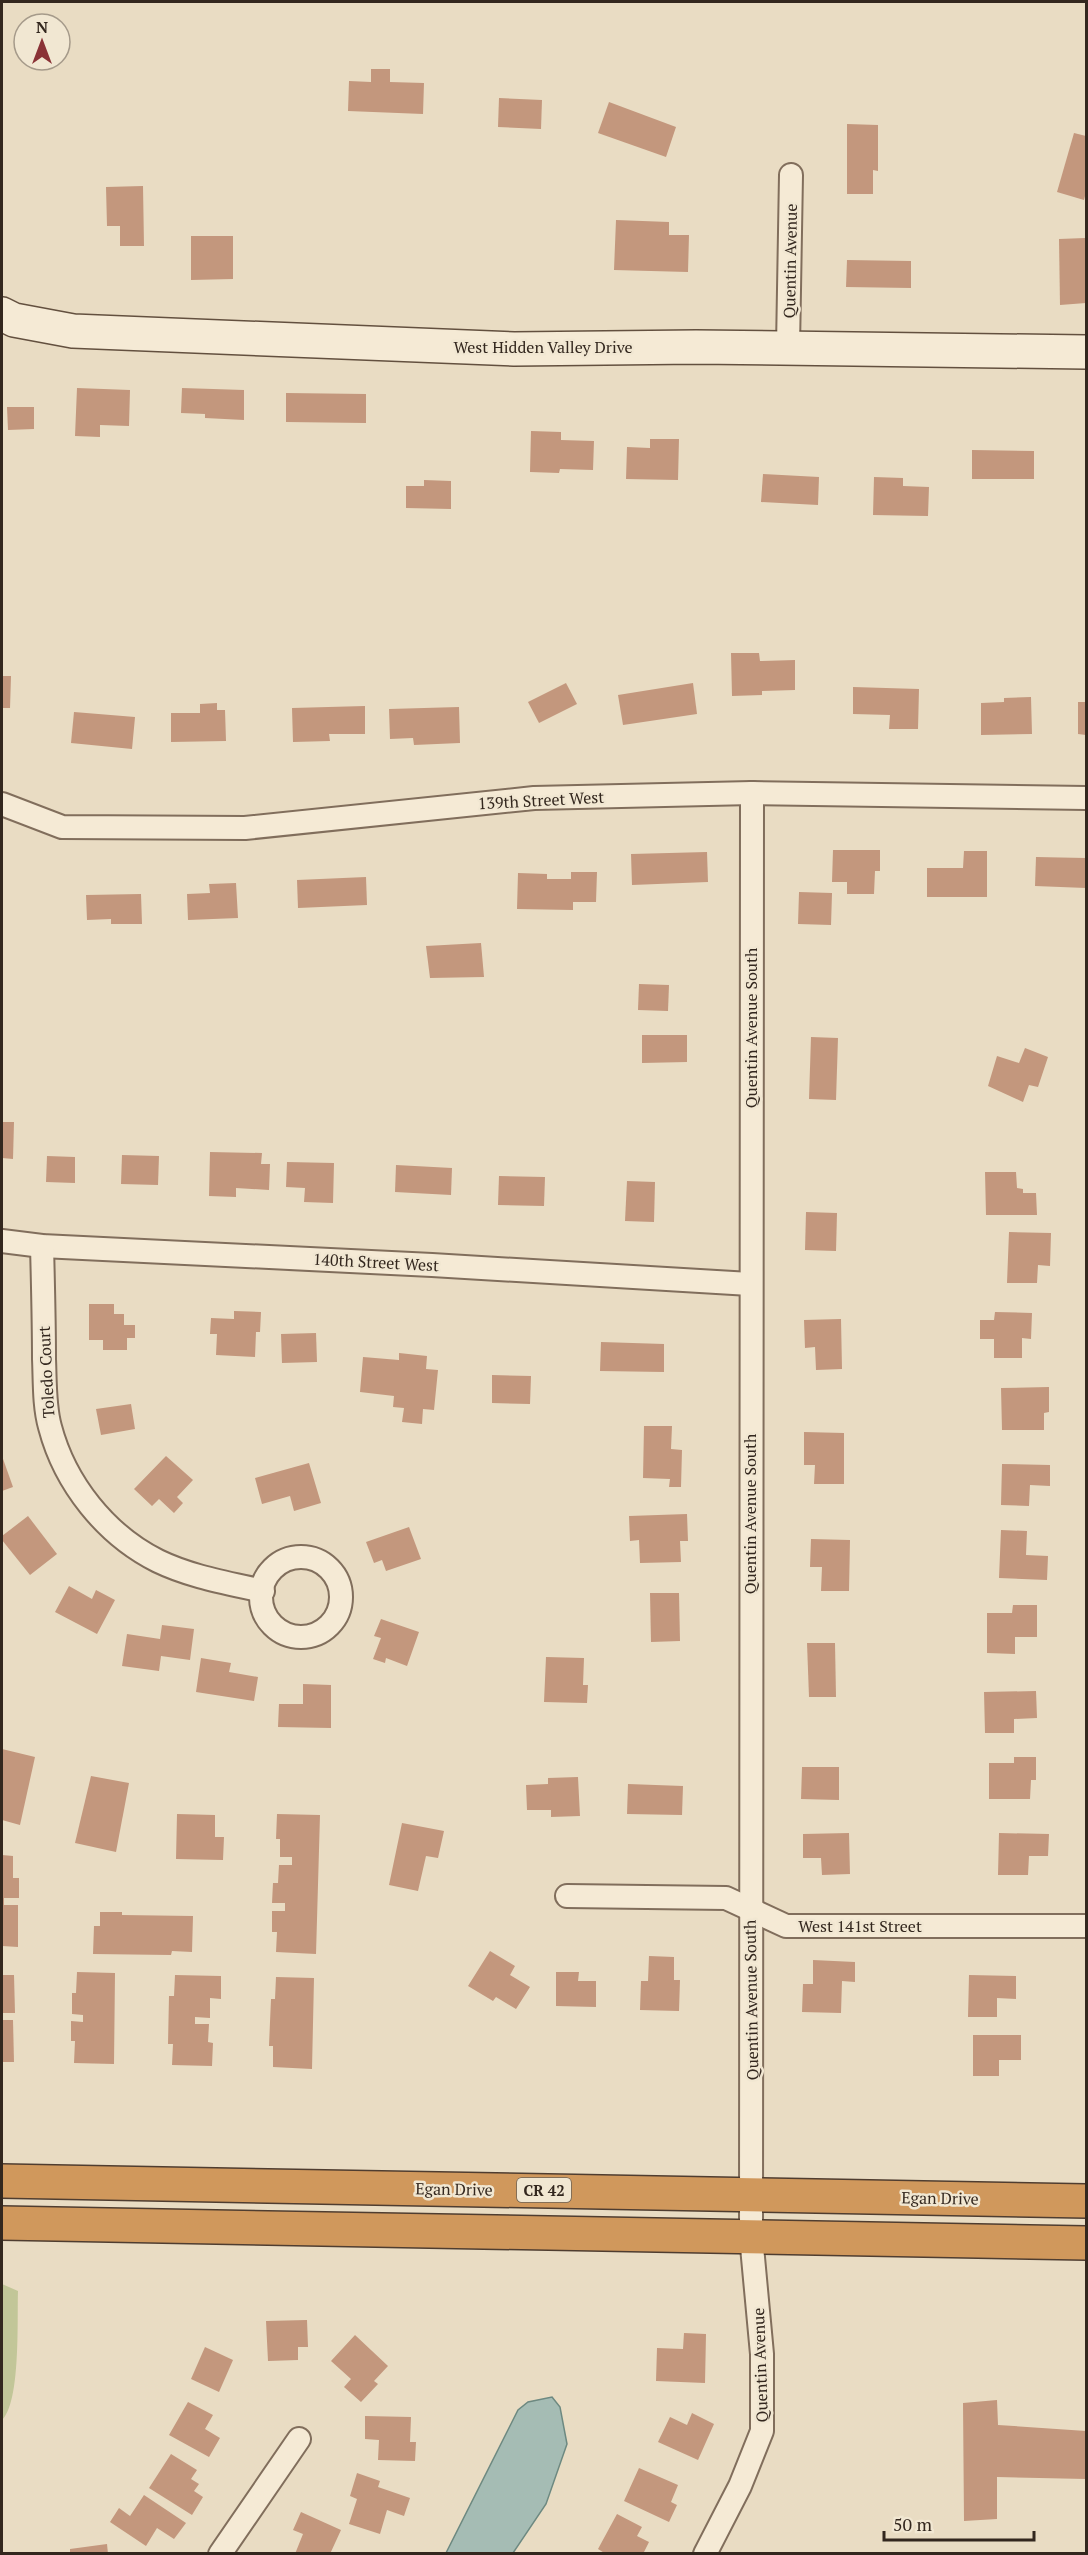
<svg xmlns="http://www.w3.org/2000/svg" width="1088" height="2555" viewBox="0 0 1088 2555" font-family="'PT Serif',serif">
  <rect width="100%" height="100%" fill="#e9dcc3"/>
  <path fill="#c2c698" d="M 2,2284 L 18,2291 C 17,2319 21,2402 2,2420 Z"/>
  <polygon fill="#a5bcb4" stroke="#6d8981" stroke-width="1.5" points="552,2397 560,2407 567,2444 546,2504 513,2553 446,2553 518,2410 528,2402"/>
  <g fill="#c3977d">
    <polygon points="371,69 390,69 390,82 424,83 423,114 348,111 349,81 371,82"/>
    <polygon points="499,98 542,100 541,129 498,127"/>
    <polygon points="609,102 676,127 666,157 598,133"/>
    <polygon points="847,124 878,125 878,171 873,170 873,194 847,194"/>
    <polygon points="1074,133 1086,136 1086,192 1084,200 1057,192"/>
    <polygon points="143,186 144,246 120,246 120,226 107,226 106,187"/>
    <polygon points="616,220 669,222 669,235 689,235 688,272 614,270"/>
    <polygon points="191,236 233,236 233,279 191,280"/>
    <polygon points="1085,238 1086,303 1060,305 1059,239"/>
    <polygon points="847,260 911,261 911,288 846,287"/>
    <polygon points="77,388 130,390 129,426 100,425 100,437 75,436"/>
    <polygon points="182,388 244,390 244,420 205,418 205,414 181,413"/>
    <polygon points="286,393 366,394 366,423 286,422"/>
    <polygon points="7,407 34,407 34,429 8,430"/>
    <polygon points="531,431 561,432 561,440 594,441 593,470 560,469 559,473 530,472"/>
    <polygon points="650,439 679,439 678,480 626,479 627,447 650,448"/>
    <polygon points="972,450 1034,451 1034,479 972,479"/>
    <polygon points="763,474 819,477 818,505 761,502"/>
    <polygon points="874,477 903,478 903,486 929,487 928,516 873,515"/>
    <polygon points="424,480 451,481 451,509 406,508 406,486 424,486"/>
    <polygon points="731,653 759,653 760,661 795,660 795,690 762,691 762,695 732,696"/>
    <polygon points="2,676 11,676 10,708 2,708"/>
    <polygon points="566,683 577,704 539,723 528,702"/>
    <polygon points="693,683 697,714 623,725 618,695"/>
    <polygon points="853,687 919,689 918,729 889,729 890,715 853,714"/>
    <polygon points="1031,697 1032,734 981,735 981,703 1004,702 1004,698"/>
    <polygon points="1078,702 1086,702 1086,735 1078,734"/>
    <polygon points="217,703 217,710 225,710 226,741 171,742 171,713 200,713 200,704"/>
    <polygon points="365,706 365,734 329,734 330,741 293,742 292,708"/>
    <polygon points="459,707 460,743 414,745 413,738 390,739 389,709"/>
    <polygon points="74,712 135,717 132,749 71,743"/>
    <polygon points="833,850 880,850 880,871 875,871 874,894 847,894 847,882 832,882"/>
    <polygon points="964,851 987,851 987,897 927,897 927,868 963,868"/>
    <polygon points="707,852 708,882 632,885 631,854"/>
    <polygon points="1036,857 1086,858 1086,888 1035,886"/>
    <polygon points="571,872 597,872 596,902 573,902 573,910 517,909 518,873 547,874 547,879 571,879"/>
    <polygon points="366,877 367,905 298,908 297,880"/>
    <polygon points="236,883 238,918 188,920 187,894 210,893 209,884"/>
    <polygon points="799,892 832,893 831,925 798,924"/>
    <polygon points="141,894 142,924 111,924 111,919 87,920 86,895"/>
    <polygon points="481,943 484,977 430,978 426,946"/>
    <polygon points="639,984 669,985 668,1011 638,1010"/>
    <polygon points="642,1035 687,1035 687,1062 642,1063"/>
    <polygon points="811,1037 838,1038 836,1100 809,1099"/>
    <polygon points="1025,1048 1048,1057 1038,1087 1029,1085 1023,1102 988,1086 997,1056 1019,1063"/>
    <polygon points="2,1122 14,1122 13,1159 2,1158"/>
    <polygon points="210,1152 262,1153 261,1164 270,1164 269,1190 236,1188 236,1197 209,1196"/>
    <polygon points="122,1155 159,1156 158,1185 121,1184"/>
    <polygon points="47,1156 75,1157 75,1183 46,1182"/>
    <polygon points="287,1162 334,1163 333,1203 304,1202 305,1188 286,1187"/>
    <polygon points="396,1165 452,1168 451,1195 395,1192"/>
    <polygon points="985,1172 1016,1172 1017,1188 1023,1189 1023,1193 1036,1193 1037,1215 986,1215"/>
    <polygon points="499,1176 545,1177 544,1206 498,1205"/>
    <polygon points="627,1181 655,1182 654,1222 625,1221"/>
    <polygon points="806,1212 837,1213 836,1251 805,1250"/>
    <polygon points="1009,1232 1051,1233 1050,1266 1038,1265 1037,1283 1007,1283"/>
    <polygon points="89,1304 114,1304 114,1314 124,1314 124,1325 135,1325 135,1338 127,1338 127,1350 103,1350 103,1340 89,1340"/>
    <polygon points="234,1311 261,1312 260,1332 256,1332 255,1357 216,1355 217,1334 210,1334 211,1318 234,1319"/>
    <polygon points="995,1312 1032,1313 1031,1339 1022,1338 1022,1358 994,1358 994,1339 980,1339 980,1320 994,1320"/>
    <polygon points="841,1319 842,1369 816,1370 815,1347 805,1348 804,1320"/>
    <polygon points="316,1333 317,1362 282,1363 281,1334"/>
    <polygon points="601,1342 664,1344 664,1372 600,1371"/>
    <polygon points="399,1353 427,1356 426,1369 438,1370 434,1410 423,1409 422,1424 402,1422 404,1408 393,1407 394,1396 360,1392 363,1357 399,1360"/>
    <polygon points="492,1375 531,1376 530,1404 492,1403"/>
    <polygon points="1049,1387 1049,1412 1044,1413 1044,1430 1002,1430 1001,1388"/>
    <polygon points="131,1404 135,1429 101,1435 96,1409"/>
    <polygon points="644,1426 672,1426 671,1449 682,1450 681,1487 669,1487 670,1479 643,1478"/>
    <polygon points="804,1432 844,1433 844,1484 814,1484 815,1465 804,1465"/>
    <polygon points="2,1456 13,1487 2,1491"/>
    <polygon points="166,1456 193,1480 177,1497 183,1503 174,1513 159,1499 152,1506 134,1489"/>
    <polygon points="309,1463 321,1503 294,1511 290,1496 262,1504 255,1478"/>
    <polygon points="1002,1464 1050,1465 1050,1486 1030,1485 1029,1506 1001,1505"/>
    <polygon points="687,1514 688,1541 680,1541 681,1562 640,1563 639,1540 630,1541 629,1516"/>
    <polygon points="28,1516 57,1554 30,1575 2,1540 2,1536"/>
    <polygon points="409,1527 421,1559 386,1571 382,1560 374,1563 366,1542"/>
    <polygon points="1001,1530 1027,1531 1026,1555 1048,1556 1047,1580 999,1578"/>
    <polygon points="811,1539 850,1540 849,1591 821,1591 822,1567 810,1567"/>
    <polygon points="69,1586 92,1599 96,1590 115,1600 97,1634 55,1612"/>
    <polygon points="650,1593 679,1593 680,1641 651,1642"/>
    <polygon points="1013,1605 1037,1605 1037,1637 1015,1637 1015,1654 987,1653 987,1613 1012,1613"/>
    <polygon points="381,1619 419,1632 407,1666 386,1658 385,1663 373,1659 381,1638 374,1636"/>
    <polygon points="162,1625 194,1629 190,1660 161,1656 159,1671 122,1666 127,1634 160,1639"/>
    <polygon points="807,1643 835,1643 836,1697 809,1697"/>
    <polygon points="546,1657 584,1658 583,1685 588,1685 587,1703 544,1702"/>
    <polygon points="201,1658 231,1663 229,1672 258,1677 254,1701 196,1692"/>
    <polygon points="303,1684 331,1685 331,1728 278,1727 279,1704 303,1704"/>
    <polygon points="1036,1691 1037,1718 1014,1719 1014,1733 985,1733 984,1692"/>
    <polygon points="2,1749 35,1757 20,1825 2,1820"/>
    <polygon points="1014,1757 1036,1757 1036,1780 1031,1780 1030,1799 989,1799 989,1763 1014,1763"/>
    <polygon points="802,1767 839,1767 839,1800 801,1799"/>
    <polygon points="91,1776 129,1783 116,1852 75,1843"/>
    <polygon points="578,1777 580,1816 551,1817 551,1810 527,1810 526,1785 548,1784 548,1778"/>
    <polygon points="628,1784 683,1786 682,1815 627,1814"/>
    <polygon points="177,1814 215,1815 215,1837 224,1837 223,1860 176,1859"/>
    <polygon points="277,1814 320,1815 316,1954 276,1952 277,1932 272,1932 272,1911 285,1911 285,1903 272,1903 273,1883 278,1883 279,1865 292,1865 292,1857 280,1857 280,1839 276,1839"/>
    <polygon points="402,1823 444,1831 438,1858 426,1856 418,1891 389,1885"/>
    <polygon points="849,1833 850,1874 822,1875 821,1858 803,1858 803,1834"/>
    <polygon points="999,1833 1049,1834 1048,1856 1029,1856 1028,1875 998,1875"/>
    <polygon points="2,1855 13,1856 13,1878 19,1878 19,1898 4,1898 4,1905 18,1905 18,1947 2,1946"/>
    <polygon points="100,1912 122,1912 122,1915 193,1916 192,1952 172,1951 171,1955 93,1954 94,1926 100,1926"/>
    <polygon points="490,1951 515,1966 510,1975 530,1987 516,2009 496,1997 493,2001 468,1986"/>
    <polygon points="649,1956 674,1957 674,1980 680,1980 679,2011 640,2010 641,1981 648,1981"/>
    <polygon points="813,1960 855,1962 855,1982 842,1981 841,2013 802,2012 803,1984 813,1984"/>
    <polygon points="77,1972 115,1973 114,2064 74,2063 75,2041 71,2041 71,2021 83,2022 83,2015 72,2014 72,1993 76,1993"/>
    <polygon points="556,1972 579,1972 578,1981 596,1981 596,2007 556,2006"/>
    <polygon points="2,1975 14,1975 15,2013 2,2013"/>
    <polygon points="175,1975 221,1976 221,1999 210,1998 210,2018 195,2017 195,2024 209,2024 208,2042 213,2043 212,2066 172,2065 173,2044 168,2044 169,1996 174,1996"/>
    <polygon points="969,1975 1016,1976 1016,1999 997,1998 997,2017 968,2017"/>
    <polygon points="276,1977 314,1978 312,2069 273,2067 273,2046 269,2046 270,2022 271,1999 275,1999"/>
    <polygon points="2,2020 13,2020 14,2062 2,2062"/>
    <polygon points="973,2035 1021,2035 1021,2060 999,2060 999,2076 973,2076"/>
    <polygon points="307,2320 308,2347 298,2347 298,2360 268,2361 266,2321"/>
    <polygon points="684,2333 706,2334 705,2383 656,2381 657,2348 683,2349"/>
    <polygon points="355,2335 388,2366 374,2381 378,2384 361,2402 344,2387 351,2379 331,2361"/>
    <polygon points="205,2347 233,2360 219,2392 191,2379"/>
    <polygon points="997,2400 998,2425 1086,2431 1086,2479 997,2477 997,2519 964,2521 963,2403"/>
    <polygon points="188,2402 213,2415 205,2429 220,2438 209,2457 169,2435"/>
    <polygon points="692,2413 714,2424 698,2460 658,2442 670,2417 687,2425"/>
    <polygon points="365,2416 411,2417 410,2442 416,2442 415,2461 378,2460 379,2440 365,2439"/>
    <polygon points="171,2454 197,2470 191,2479 199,2484 194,2491 203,2497 192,2515 149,2488"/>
    <polygon points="639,2468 678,2485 671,2502 677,2505 669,2522 624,2501"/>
    <polygon points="357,2473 380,2481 378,2487 410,2498 404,2516 387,2510 380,2534 349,2524 357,2499 350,2496"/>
    <polygon points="144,2495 186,2523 174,2539 157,2528 146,2546 110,2522 119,2508 130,2516"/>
    <polygon points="301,2512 341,2530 330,2554 295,2554 303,2534 293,2530"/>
    <polygon points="617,2514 642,2527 637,2536 649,2542 643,2554 606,2554 598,2549"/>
    <polygon points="107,2544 108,2554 70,2554 70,2549"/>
  </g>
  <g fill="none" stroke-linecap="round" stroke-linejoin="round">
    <g stroke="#816e5c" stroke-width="26">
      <g id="street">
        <polyline points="788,347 791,175"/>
        <polyline points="2,804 62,827 245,828 534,798 752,793 1086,798"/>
        <polyline points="2,1241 42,1246 432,1265 750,1284"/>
        <path d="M 42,1246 C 43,1284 44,1322 44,1359 C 45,1381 44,1406 50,1427 C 65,1484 106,1535 158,1561 C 191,1577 228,1583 263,1591"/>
        <circle cx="301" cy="1597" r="40"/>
        <polyline points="567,1896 726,1898 786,1926 1086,1926"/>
        <polyline points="220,2554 299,2439"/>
        <polyline points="705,2554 740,2486 762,2431 762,2354 751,2236 752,793"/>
      </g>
    </g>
    <g stroke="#63503f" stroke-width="36">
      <polyline id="secondary" points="2,314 14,320 73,331 514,349 696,347 1086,352"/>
    </g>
    <g stroke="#4f3d30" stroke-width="36">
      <g id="highway">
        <polyline points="2,2181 1086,2201"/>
        <polyline points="2,2223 1086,2243"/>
      </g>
    </g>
    <use href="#street" stroke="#f5ead5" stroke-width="22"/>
    <use href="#secondary" stroke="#f5ead5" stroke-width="33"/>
    <use href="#highway" stroke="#d0985c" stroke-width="33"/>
  </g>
  <g text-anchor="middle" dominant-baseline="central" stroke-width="5" stroke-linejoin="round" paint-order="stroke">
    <rect fill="#f1e7d2" stroke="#6c6154" stroke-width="1.5" x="517" y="2178" width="54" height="24" rx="4.5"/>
    <g font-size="15" font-weight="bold" fill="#33271e">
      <text x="544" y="2190">CR 42</text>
    </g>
    <g font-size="16" fill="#33271e" stroke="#f1e7d2">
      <text transform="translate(790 261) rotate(-89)">Quentin Avenue</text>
      <text x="543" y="347">West Hidden Valley Drive</text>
      <text transform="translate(541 800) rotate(-3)">139th Street West</text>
      <text transform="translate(751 1028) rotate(-90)">Quentin Avenue South</text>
      <text transform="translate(376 1262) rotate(3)">140th Street West</text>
      <text transform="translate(46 1372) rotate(-93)">Toledo Court</text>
      <text transform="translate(750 1514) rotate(-90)">Quentin Avenue South</text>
      <text x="860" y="1926">West 141st Street</text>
      <text transform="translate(751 2000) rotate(-91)">Quentin Avenue South</text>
      <text transform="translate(454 2189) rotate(1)">Egan Drive</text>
      <text transform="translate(940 2198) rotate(1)">Egan Drive</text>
      <text transform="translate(760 2365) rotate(-92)">Quentin Avenue</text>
    </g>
  </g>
  <rect width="1088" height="2555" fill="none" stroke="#33271e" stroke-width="6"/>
  <g transform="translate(42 42)"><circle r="28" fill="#f1e7d2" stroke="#a59a8a" stroke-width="1.5"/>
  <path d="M0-4.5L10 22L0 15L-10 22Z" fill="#8a3236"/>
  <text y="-9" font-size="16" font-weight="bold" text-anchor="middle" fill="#33271e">N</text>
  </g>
  <path d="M884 2531v9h150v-9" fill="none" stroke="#33271e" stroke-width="3"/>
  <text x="893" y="2531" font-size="18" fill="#33271e" stroke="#f1e7d2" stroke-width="4.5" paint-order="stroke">50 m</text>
</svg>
